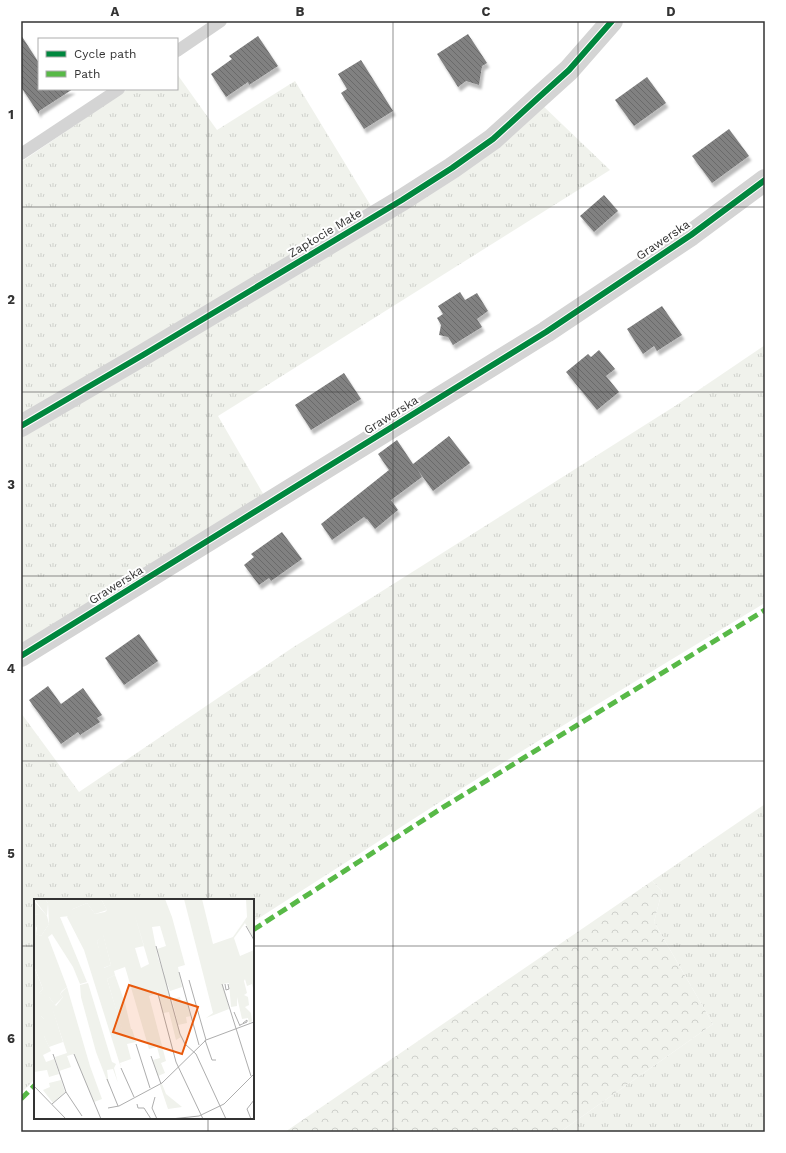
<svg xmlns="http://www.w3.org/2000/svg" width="786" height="1153" viewBox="0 0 786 1153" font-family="'Work Sans',sans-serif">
  <defs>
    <pattern id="grass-tufts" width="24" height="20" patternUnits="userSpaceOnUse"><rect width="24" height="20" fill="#f0f2ec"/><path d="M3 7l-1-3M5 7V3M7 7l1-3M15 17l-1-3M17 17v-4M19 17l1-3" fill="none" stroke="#ced0cb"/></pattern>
    <pattern id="forest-crowns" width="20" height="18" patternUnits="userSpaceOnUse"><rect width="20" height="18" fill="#f0f2ec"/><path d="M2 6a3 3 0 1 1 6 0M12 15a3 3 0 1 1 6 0" fill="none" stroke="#ced0cb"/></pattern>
    <pattern id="building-back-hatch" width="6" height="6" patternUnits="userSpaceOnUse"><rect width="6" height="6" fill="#818181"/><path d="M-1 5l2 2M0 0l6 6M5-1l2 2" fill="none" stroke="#6a6a6a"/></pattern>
    <filter id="shadow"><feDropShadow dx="2.5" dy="4.5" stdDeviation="1" flood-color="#0004"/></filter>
  </defs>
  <rect width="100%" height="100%" fill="#fff"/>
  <g fill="url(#grass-tufts)">
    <polygon points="177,74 217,130 295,81 374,211 21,418 21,162 128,89 177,89"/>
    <polygon points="540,103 610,170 218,416 265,497 21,650 21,432"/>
    <polygon points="765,345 765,603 588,710 440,802 253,922 253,900 35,900 35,1079 21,1093 21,713 79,792 292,648 675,406"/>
    <polygon points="765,804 765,1132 560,1132 713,1024 654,922 662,891 652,881"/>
  </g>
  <polygon fill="url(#forest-crowns)" points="652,881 662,891 654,922 713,1024 560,1132 285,1132"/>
  <g fill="url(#building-back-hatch)" filter="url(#shadow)">
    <polygon points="468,34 487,63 482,66 479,85 466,81 458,87 437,54"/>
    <polygon points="21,35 39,63 39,89 73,89 39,111 39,114 21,87"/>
    <polygon points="258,36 278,66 249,85 248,82 226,97 211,74 232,59 229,56"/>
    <polygon points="361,60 393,111 364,129 341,93 347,89 338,74"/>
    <polygon points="647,77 666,103 634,126 615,100"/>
    <polygon points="729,129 749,156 712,183 692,156"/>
    <polygon points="604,195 618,211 594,232 580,216"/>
    <polygon points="460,292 465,300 477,293 488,311 477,319 482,327 453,345 448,337 439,335 441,325 437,318 443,314 438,306"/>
    <polygon points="662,306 682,335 657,351 654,346 643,354 627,329"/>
    <polygon points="599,350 615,369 606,376 619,392 597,410 566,372 588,354 591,357"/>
    <polygon points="344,373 361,399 311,430 295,405"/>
    <polygon points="449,436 470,463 433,491 417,469 422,477 391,500 398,510 375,529 367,519 366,519 364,517 332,540 321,524 389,470 378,454 397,440 413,464"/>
    <polygon points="282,532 302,559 271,581 269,578 259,585 244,565 254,557 251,554"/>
    <polygon points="139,634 158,661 124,685 105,658"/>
    <polygon points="48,686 61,704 83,688 102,715 97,718 100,722 80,735 78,732 61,744 29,700"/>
  </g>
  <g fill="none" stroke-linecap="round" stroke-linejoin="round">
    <g stroke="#d4d4d4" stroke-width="12">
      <polyline points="177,51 221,21"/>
      <polyline points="21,154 119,89"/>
    </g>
    <g stroke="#d4d4d4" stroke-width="22">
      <polyline points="21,426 143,355 402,200 452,168 493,139 538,98 569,70 612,21"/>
      <polyline points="21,656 546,332 691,235 765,180"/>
    </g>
    <g stroke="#58b947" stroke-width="5" stroke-dasharray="10 5" stroke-linecap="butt">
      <polyline points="253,930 442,808 765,610"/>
      <polyline points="21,1099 35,1085"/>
    </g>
    <g stroke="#fff" stroke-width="8">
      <g id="cycleway">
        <polyline points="21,426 143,355 402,200 452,168 493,139 538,98 569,70 612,21"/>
        <polyline points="21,656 546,332 691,235 765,180"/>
      </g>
    </g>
    <use href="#cycleway" stroke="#00873e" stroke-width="6"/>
  </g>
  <path fill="none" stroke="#333" stroke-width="1" stroke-opacity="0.55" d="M 208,21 L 208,900M 393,21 L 393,1132M 578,21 L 578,1132M 21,207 L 765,207M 21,392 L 765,392M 21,576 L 765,576M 21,761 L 765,761M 21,946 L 35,946M 253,946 L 765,946M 208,1118 L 208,1132"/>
  <g text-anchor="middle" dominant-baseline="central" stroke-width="4" stroke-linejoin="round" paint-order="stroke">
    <g font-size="12" fill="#333" stroke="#fff">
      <text transform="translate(325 233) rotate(-31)">Zapłocie Małe</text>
      <text transform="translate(663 240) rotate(-34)">Grawerska</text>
      <text transform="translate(391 415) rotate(-32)">Grawerska</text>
      <text transform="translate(116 585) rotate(-32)">Grawerska</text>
    </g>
  </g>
  <g transform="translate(34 899)">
    <rect width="220" height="220" fill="#fff"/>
    <path d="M 67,0 L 131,0 L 138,18 L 151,66 L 144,68 L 148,88 L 136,92 L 132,82 L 147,138 L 142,141 L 135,113 L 129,114 L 123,91 L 123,94 L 115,97 L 132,162 L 127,164 L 131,174 L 124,177 L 119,161 L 126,159 L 123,148 L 115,150 L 89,61 L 91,68 L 80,72 L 81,76 L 73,80 L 88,130 L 98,130 L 102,143 L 93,145 L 97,160 L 86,164 L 87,169 L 50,51 L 33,18 L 39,10 L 53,4 L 61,15 L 71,13 L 73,11 ZM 99,10 L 115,65 L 107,69 L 101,49 L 110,47 ZM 126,27 L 132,47 L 123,50 L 131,77 L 124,59 L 118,28 ZM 69,36 L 77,66 L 70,69 L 63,42 ZM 150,0 L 168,0 L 179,45 L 199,38 L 213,18 L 212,0 L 220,0 L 220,40 L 211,24 L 200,39 L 206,57 L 220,51 L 220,94 L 218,85 L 213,87 L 211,80 L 210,82 L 213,94 L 210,96 L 214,98 L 215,106 L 211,108 L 217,114 L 218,122 L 215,124 L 214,119 L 208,120 L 203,98 L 203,107 L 197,108 L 195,84 L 189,85 L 181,52 L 195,110 L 172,119 L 179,114 ZM 0,2 L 13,17 L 15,25 L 7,37 L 2,35 L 5,16 L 0,15 ZM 0,68 L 9,90 L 5,94 L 11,95 L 7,117 L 10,120 L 10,137 L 17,152 L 9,156 L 12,163 L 20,160 L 25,175 L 15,178 L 13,171 L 0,173 ZM 54,84 L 78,163 L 82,165 L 80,169 L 84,184 L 79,170 L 73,171 L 75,187 L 62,153 L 47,98 L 46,86 ZM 33,88 L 56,167 L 68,200 L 60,203 L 40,155 L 33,157 L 37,168 L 25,172 L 21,158 L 33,154 L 14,97 L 22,107 L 29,98 L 26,95 ZM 146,98 L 147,103 L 152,101 L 157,117 L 152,118 L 153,124 L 144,126 L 138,100 ZM 27,181 L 31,193 L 19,204 L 9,191 L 16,188 L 15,184 ZM 128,185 L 132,195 L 148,208 L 134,210 L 126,186 Z" fill="#f0f2ec" fill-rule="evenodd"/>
    <path d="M 11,0 L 67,0 L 73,11 L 61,15 L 53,4 L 39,10 L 36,17 L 26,18 L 53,83 L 46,85 L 39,68 L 18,35 L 14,38 L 33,88 L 28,92 L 26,95 L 29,98 L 21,106 L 15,98 L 29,143 L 15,148 L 10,137 L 10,120 L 7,117 L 3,121 L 3,99 L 11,96 L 5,94 L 9,90 L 0,67 L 0,15 L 5,16 L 7,20 L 2,29 L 2,35 L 7,37 L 15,25 L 14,4 ZM 69,35 L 77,66 L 69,69 L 63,42 ZM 81,76 L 91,104 L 97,130 L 88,131 L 73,80 Z" fill="#f0f2ec"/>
    <path d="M 0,0 L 11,0 L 14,4 L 13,17 Z" fill="#f0f2ec"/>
    <path fill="none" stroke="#adadad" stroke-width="1" d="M 212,27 L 220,41M 122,47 L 146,135 L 151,145 L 162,155 L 186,207M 145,73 L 165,146M 155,81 L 172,141M 188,85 L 217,177M 191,85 L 192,91 L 195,90 L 194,85M 124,95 L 142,163 L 169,220M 200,113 L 206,127M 206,126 L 213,123 L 213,121 L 209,124M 171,141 L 178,161 L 182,161M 102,145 L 116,189M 19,155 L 32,193 L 48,217M 40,155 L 67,220M 117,157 L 127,185M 87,169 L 100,198M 73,180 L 84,207M 0,187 L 32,220M 121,198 L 118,209 L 123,220M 18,205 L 32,193M 103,205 L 104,209 L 110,209 L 117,220M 186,207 L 192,220M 74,209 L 85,207 L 128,184 L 172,141 L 220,123M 137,220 L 165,217 L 190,205 L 220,175M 217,220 L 213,210 L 220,201"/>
    <path fill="#e8590c" fill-opacity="0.15" stroke="#e8590c" stroke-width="2" d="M 95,86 L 164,108 L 148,155 L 79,133 Z"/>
    <rect width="220" height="220" fill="none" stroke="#333" stroke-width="2"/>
  </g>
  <rect width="786" height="1153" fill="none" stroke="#ffffff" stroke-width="44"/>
  <rect x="38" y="38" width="140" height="52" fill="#ffffff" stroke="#adadad"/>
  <rect x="46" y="51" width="20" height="6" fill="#00873e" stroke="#adadad"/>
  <text x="74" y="58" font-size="12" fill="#333333">Cycle path</text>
  <rect x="46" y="71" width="20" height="6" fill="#58b947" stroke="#adadad"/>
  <text x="74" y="78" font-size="12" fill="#333333">Path</text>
  <rect x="22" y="22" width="742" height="1109" fill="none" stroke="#333" stroke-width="1.5"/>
  <g font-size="13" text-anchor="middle" font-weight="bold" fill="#333">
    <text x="115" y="16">A</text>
    <text x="300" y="16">B</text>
    <text x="486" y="16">C</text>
    <text x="671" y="16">D</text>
    <text x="11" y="119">1</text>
    <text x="11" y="304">2</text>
    <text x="11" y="489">3</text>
    <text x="11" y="673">4</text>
    <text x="11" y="858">5</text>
    <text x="11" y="1043">6</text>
  </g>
</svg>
